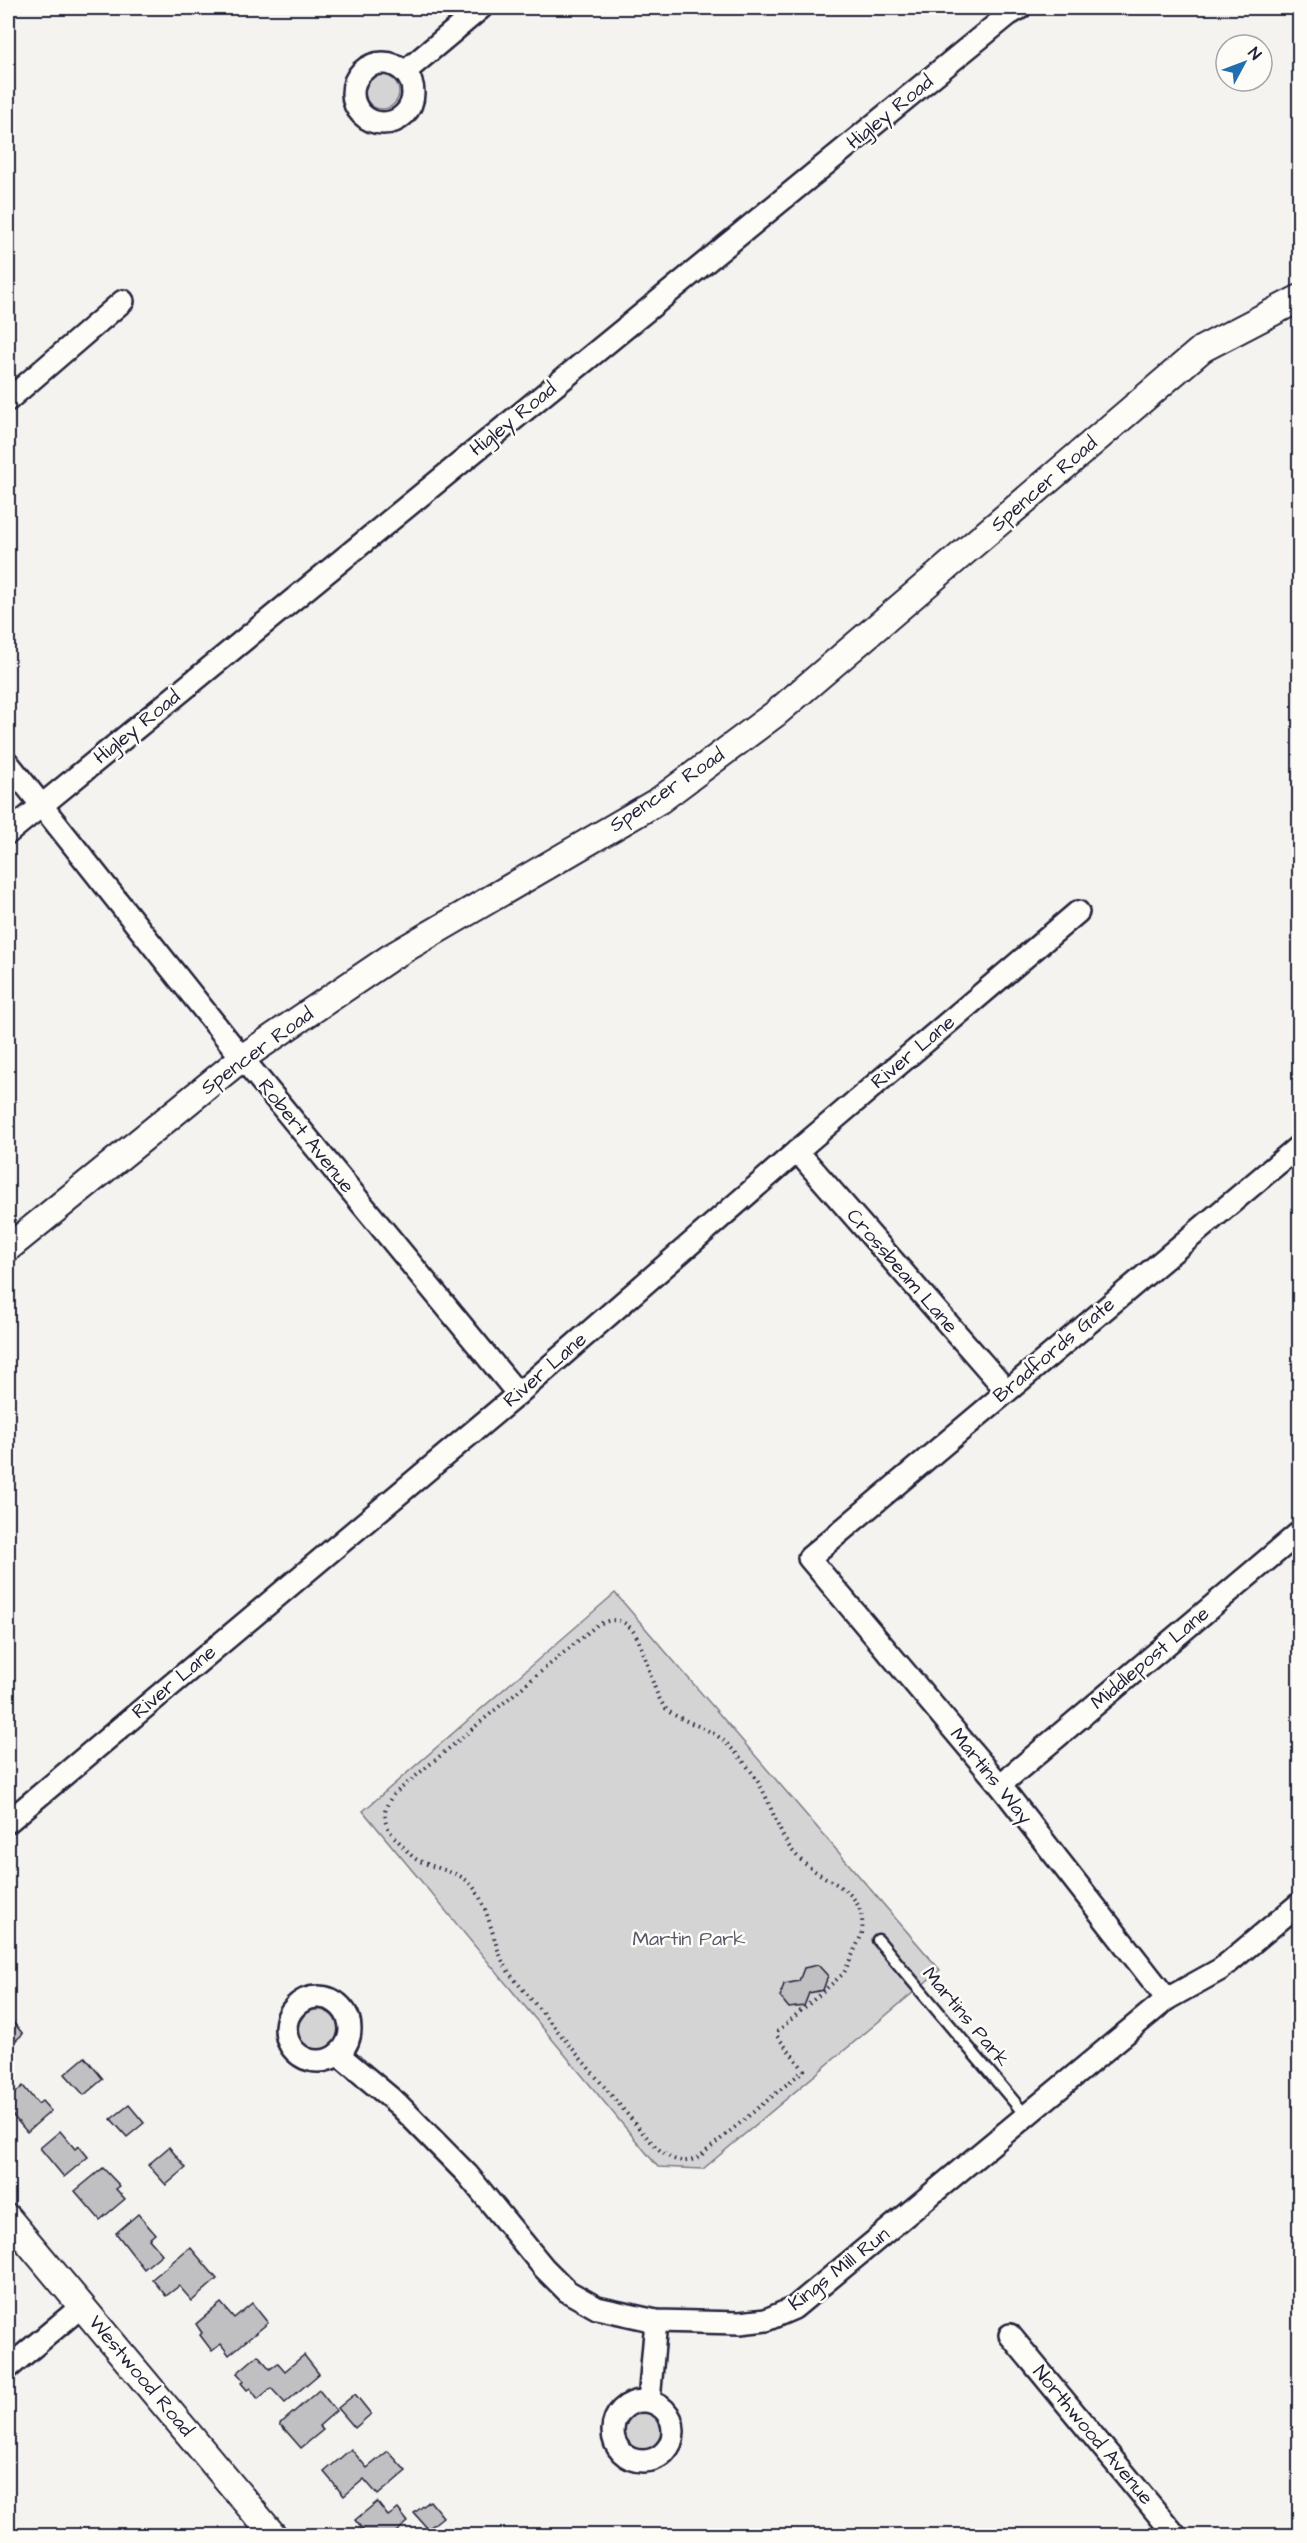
<svg xmlns="http://www.w3.org/2000/svg" width="1307" height="2543" viewBox="0 0 1307 2543" font-family="'Architects Daughter',sans-serif">
  <rect width="100%" height="100%" fill="#f4f3ef"/>
  <filter id="ink" filterUnits="userSpaceOnUse"><feTurbulence type="fractalNoise" baseFrequency=".0167" numOctaves="2"/><feDisplacementMap in="SourceGraphic" scale="12" xChannelSelector="R" yChannelSelector="G"/><feConvolveMatrix kernelMatrix="1 2 1 2 8 2 1 2 1" color-interpolation-filters="sRGB"/></filter>
  <g filter="url(#ink)">
    <g fill="#d5d4d5" stroke="#7c7b88" stroke-width="1.5">
      <circle cx="382" cy="92" r="17"/>
      <polygon points="615,1593 940,1970 703,2169 658,2167 363,1811"/>
      <circle cx="318" cy="2030" r="20"/>
      <circle cx="645" cy="2429" r="21"/>
    </g>
    <g fill="#c0bfc2" stroke="#22223b" stroke-width="1.5">
      <polygon points="818,1965 828,1976 823,1990 809,1993 804,2006 789,2008 780,1997 784,1984 799,1981 804,1968"/>
      <polygon points="8,2016 23,2034 8,2047"/>
      <polygon points="85,2057 103,2079 84,2095 65,2074"/>
      <polygon points="8,2058 17,2069 8,2077"/>
      <polygon points="23,2086 38,2104 42,2101 51,2111 27,2132 8,2110 8,2100"/>
      <polygon points="129,2105 144,2123 127,2137 111,2119"/>
      <polygon points="60,2131 75,2149 79,2146 88,2157 64,2177 40,2148"/>
      <polygon points="169,2147 186,2168 166,2185 148,2165"/>
      <polygon points="103,2168 120,2186 116,2189 125,2199 100,2220 75,2191"/>
      <polygon points="138,2214 155,2234 149,2239 162,2254 144,2269 116,2233"/>
      <polygon points="190,2247 217,2279 192,2301 179,2286 166,2296 152,2279"/>
      <polygon points="221,2303 234,2318 252,2303 268,2323 229,2355 221,2344 212,2351 200,2335 202,2333 196,2324"/>
      <polygon points="258,2355 270,2369 278,2363 285,2371 304,2355 319,2374 285,2403 271,2388 258,2399 250,2388 247,2390 241,2383 244,2381 237,2373"/>
      <polygon points="319,2390 336,2411 319,2426 323,2430 301,2448 280,2424"/>
      <polygon points="355,2394 371,2414 355,2428 338,2408"/>
      <polygon points="351,2449 367,2468 388,2451 406,2471 378,2495 364,2479 344,2496 324,2472"/>
      <polygon points="430,2501 443,2517 428,2529 414,2513"/>
      <polygon points="377,2502 388,2516 398,2509 408,2522 391,2536 368,2536 355,2520"/>
    </g>
    <g fill="none" stroke-linecap="round" stroke-linejoin="round">
      <g stroke="#22223b" stroke-width="15">
        <polyline id="service" points="878,1940 1027,2117"/>
      </g>
      <g stroke="#22223b" stroke-width="26">
        <g id="minor">
          <circle cx="383" cy="93" r="30"/>
          <polyline points="406,71 481,8"/>
          <polyline points="8,400 123,301"/>
          <polyline points="8,763 242,1058 518,1394"/>
          <polyline points="8,833 1008,15 1020,8"/>
          <polyline points="797,1151 1006,1390"/>
          <polyline points="1000,1785 1300,1532"/>
          <polyline points="8,1822 518,1394 797,1151 1078,912"/>
          <circle cx="318" cy="2029" r="32"/>
          <polyline points="1167,1999 1000,1785 809,1558 1300,1145"/>
          <polyline points="338,2054 399,2105 467,2174 544,2268 567,2291 597,2308 656,2321 740,2323 766,2320 794,2308 1167,1999 1221,1969 1300,1903"/>
          <polyline points="1010,2335 1176,2536"/>
          <polyline points="8,2368 82,2306"/>
          <polyline points="649,2401 656,2321"/>
          <circle cx="643" cy="2431" r="30"/>
        </g>
      </g>
      <g stroke="#22223b" stroke-width="30">
        <g id="tertiary">
          <polyline points="8,1248 242,1058 391,957 660,800 775,714 1202,349 1300,298"/>
          <polyline points="8,2218 274,2536"/>
        </g>
      </g>
      <path stroke="#22223b" stroke-width="4" stroke-dasharray="1.5 4.5" stroke-linecap="butt" d="M 862,1934 C 867,1884 824,1886 797,1856 C 780,1839 774,1812 763,1791 C 754,1773 739,1755 724,1741 C 709,1728 687,1723 671,1713 C 642,1694 650,1598 597,1625 L 393,1795 C 379,1814 384,1827 400,1843 C 405,1849 410,1855 416,1859 C 433,1869 463,1871 474,1888 C 492,1913 492,1948 510,1974 L 643,2133 C 658,2149 675,2170 699,2157 L 804,2070 L 777,2036 L 778,2031 L 844,1973 L 862,1934"/>
      <use href="#service" stroke="#fdfcf7" stroke-width="10"/>
      <use href="#minor" stroke="#fdfcf7" stroke-width="21"/>
      <use href="#tertiary" stroke="#fdfcf7" stroke-width="26"/>
    </g>
  </g>
  <g text-anchor="middle" dominant-baseline="central" stroke-width="5" stroke-linejoin="round" paint-order="stroke">
    <g font-size="20" fill="#22223b" stroke="#fdfcf7">
      <text transform="translate(890 112) rotate(-39)">Higley Road</text>
      <text transform="translate(513 419) rotate(-39)">Higley Road</text>
      <text transform="translate(1044 484) rotate(-41)">Spencer Road</text>
      <text transform="translate(137 727) rotate(-39)">Higley Road</text>
      <text transform="translate(667 790) rotate(-34)">Spencer Road</text>
      <text transform="translate(257 1051) rotate(-36)">Spencer Road</text>
      <text transform="translate(913 1052) rotate(-40)">River Lane</text>
      <text transform="translate(306 1136) rotate(51)">Robert Avenue</text>
      <text transform="translate(902 1271) rotate(49)">Crossbeam Lane</text>
      <text transform="translate(1054 1350) rotate(-40)">Bradfords Gate</text>
      <text transform="translate(545 1370) rotate(-41)">River Lane</text>
      <text transform="translate(1150 1658) rotate(-40)">Middlepost Lane</text>
      <text transform="translate(174 1682) rotate(-40)">River Lane</text>
      <text transform="translate(991 1776) rotate(51)">Martins Way</text>
      <text transform="translate(966 2017) rotate(50)">Martins Park</text>
      <text transform="translate(839 2269) rotate(-38)">Kings Mill Run</text>
      <text transform="translate(141 2376) rotate(50)">Westwood Road</text>
      <text transform="translate(1093 2435) rotate(50)">Northwood Avenue</text>
    </g>
    <g font-size="20" fill="#585769" stroke="#fdfcf7">
      <text x="689" y="1939">Martin Park</text>
    </g>
  </g>
  <rect width="1307" height="2543" fill="none" stroke="#fdfcf7" stroke-width="30"/>
  <rect x="15" y="15" width="1277" height="2513" fill="none" stroke="#22223b" stroke-width="2" filter="url(#ink)"/>
  <g transform="translate(1244 63) rotate(49)"><circle r="28" fill="#fdfcf7" stroke="#a5a5ac" stroke-width="1.5"/>
  <path d="M0-4.5L10 22L0 15L-10 22Z" fill="#1f6fb2"/>
  <text y="-9" font-size="16" font-weight="bold" text-anchor="middle" fill="#22223b">N</text>
  </g>
</svg>
